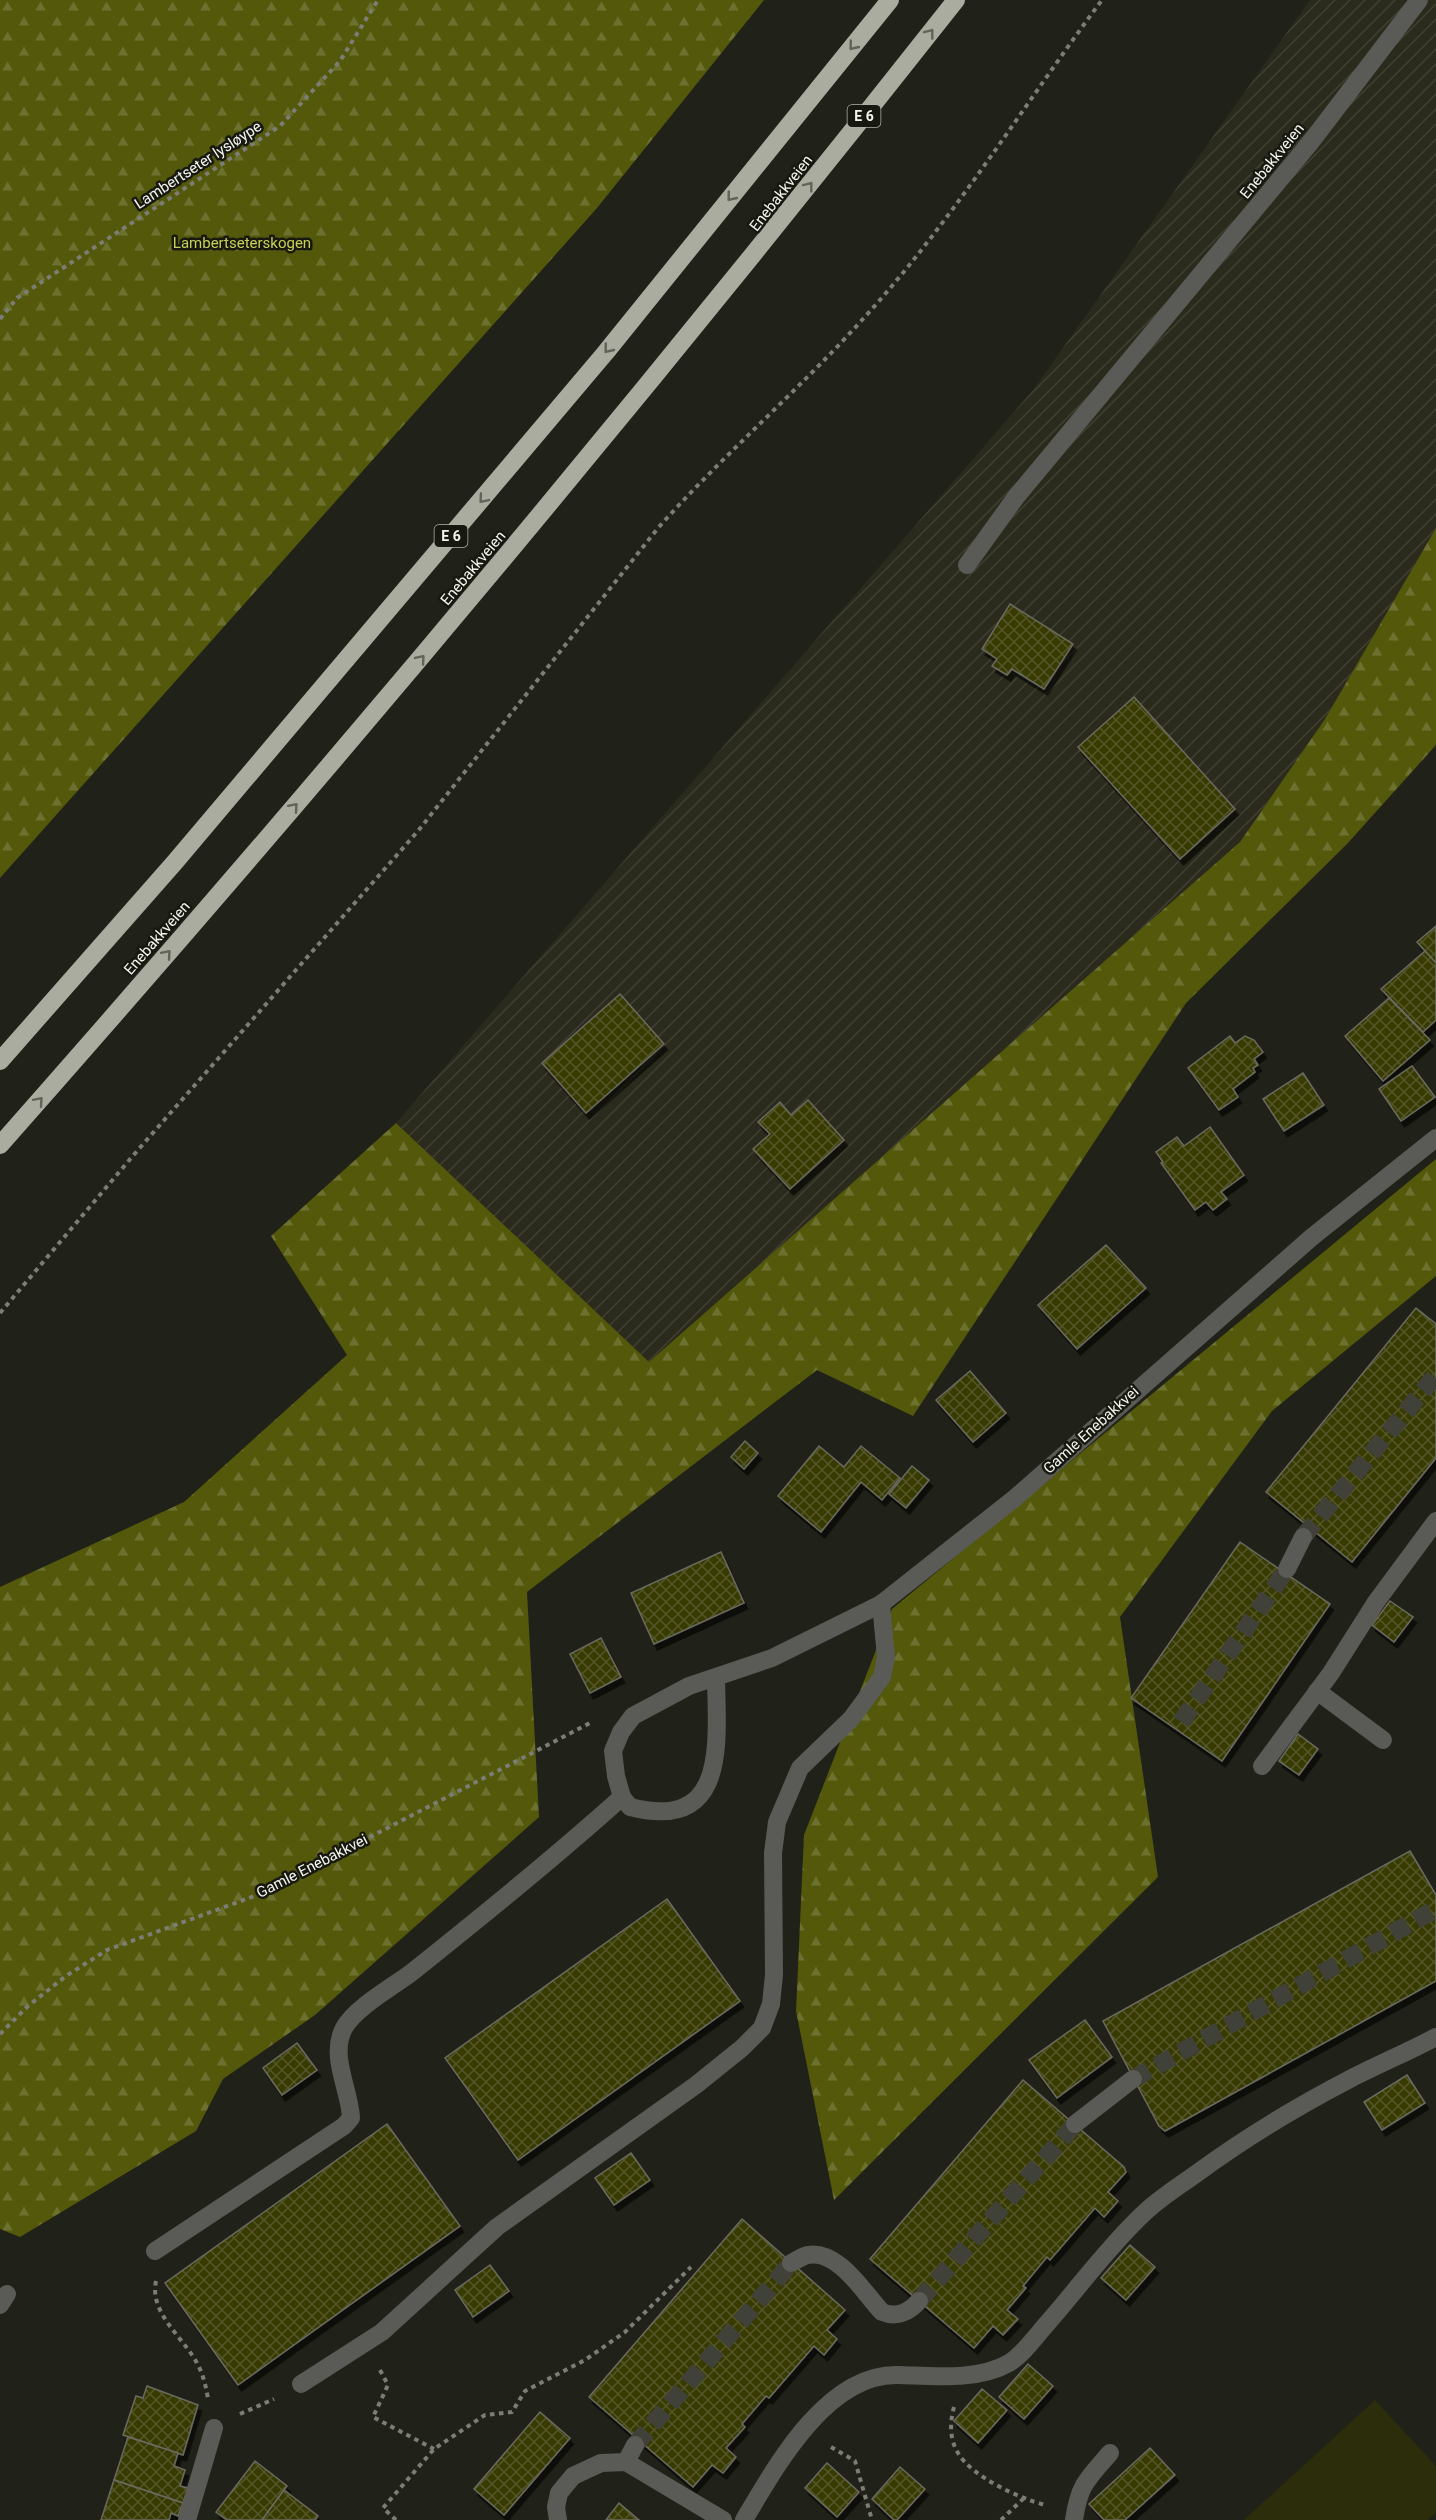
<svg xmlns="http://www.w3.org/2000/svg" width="1436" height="2520" viewBox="0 0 1436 2520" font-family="Roboto,sans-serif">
  <defs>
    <pattern id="industrial-furrows" width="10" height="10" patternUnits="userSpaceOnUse" patternTransform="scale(1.5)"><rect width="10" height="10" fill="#2a2b1c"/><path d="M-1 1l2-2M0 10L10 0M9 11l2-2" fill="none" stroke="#3f4032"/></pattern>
    <pattern id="forest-firs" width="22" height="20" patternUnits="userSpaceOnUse" patternTransform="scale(1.5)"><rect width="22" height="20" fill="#54580b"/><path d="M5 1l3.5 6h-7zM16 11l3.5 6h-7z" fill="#6d712f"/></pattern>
    <pattern id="building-cross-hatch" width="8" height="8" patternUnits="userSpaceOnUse" patternTransform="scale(1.5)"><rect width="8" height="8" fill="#373a05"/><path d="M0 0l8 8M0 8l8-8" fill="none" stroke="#55572a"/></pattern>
    <filter id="shadow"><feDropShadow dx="3.5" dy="6" stdDeviation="0" flood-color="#0009"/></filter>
  </defs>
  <rect width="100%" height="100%" fill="#202118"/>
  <polygon fill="url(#industrial-furrows)" points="1310,0 1436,0 1436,528 1325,719 1240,842 649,1363 396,1123 1033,390"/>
  <polygon fill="#2b2d0b" points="1375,2400 1436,2466 1436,2513 1428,2520 1244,2520"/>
  <g fill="url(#forest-firs)">
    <polygon points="0,0 764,0 597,208 0,878"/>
    <polygon points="1436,528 1436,745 1347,844 1186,1003 913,1416 817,1370 527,1592 539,1817 315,2015 223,2079 196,2131 20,2237 0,2229 0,1587 184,1502 347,1355 271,1236 396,1123 649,1362 1240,842 1325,719"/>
    <polygon points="1436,1159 1436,1276 1272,1411 1120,1617 1158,1877 834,2200 796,2011 804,1835 892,1609"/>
  </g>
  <g fill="url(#building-cross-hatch)" stroke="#6a6b60" stroke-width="1.5" filter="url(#shadow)">
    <polygon points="1010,604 1073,644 1044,689 1012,669 1007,675 992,666 997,659 982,649"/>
    <polygon points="1134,697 1235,809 1180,859 1078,747"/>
    <polygon points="1436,926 1436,963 1417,942"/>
    <polygon points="1425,951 1436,963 1436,1020 1423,1032 1381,989"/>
    <polygon points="620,994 664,1044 586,1113 542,1063"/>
    <polygon points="1389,998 1430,1040 1383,1081 1345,1036"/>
    <polygon points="1230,1036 1235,1043 1245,1036 1254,1040 1263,1052 1254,1059 1258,1065 1253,1068 1255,1072 1233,1089 1238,1097 1219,1110 1188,1068"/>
    <polygon points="1412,1066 1435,1097 1401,1121 1379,1089"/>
    <polygon points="1303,1073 1324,1105 1284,1131 1263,1099"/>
    <polygon points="808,1100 844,1140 790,1189 753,1149 770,1134 758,1122 780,1102 791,1115"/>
    <polygon points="1210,1127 1244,1175 1221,1192 1227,1199 1213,1210 1206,1202 1195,1210 1161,1163 1163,1162 1156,1152 1177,1137 1184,1146"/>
    <polygon points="1106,1245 1146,1288 1077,1349 1038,1305"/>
    <polygon points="1416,1308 1436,1324 1436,1458 1352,1562 1266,1492"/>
    <polygon points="970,1371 1006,1413 973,1442 936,1400"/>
    <polygon points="745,1441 758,1453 744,1469 731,1457"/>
    <polygon points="819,1446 844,1467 861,1446 900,1478 882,1500 861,1482 821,1532 778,1496"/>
    <polygon points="912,1466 929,1480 906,1508 889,1494"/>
    <polygon points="1240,1542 1330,1604 1222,1761 1131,1698"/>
    <polygon points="721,1552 744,1603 654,1644 631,1593"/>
    <polygon points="1390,1601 1413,1617 1394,1642 1372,1625"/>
    <polygon points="601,1638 621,1677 590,1693 570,1654"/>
    <polygon points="1298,1734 1318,1749 1299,1775 1279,1761"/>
    <polygon points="1410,1851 1436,1895 1436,1981 1165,2131 1159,2126 1103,2021"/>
    <polygon points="667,1899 740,2001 518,2160 445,2058"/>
    <polygon points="1085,2020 1112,2057 1057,2098 1029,2060"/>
    <polygon points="297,2043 317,2070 282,2095 263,2068"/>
    <polygon points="1407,2075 1425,2103 1382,2130 1364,2102"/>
    <polygon points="1023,2080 1124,2167 1126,2172 1108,2192 1118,2201 1104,2217 1095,2208 1050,2260 1047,2257 1023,2286 1026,2288 1007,2310 1018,2319 1003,2335 993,2326 974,2348 870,2259"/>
    <polygon points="387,2124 460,2226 238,2385 165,2283"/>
    <polygon points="631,2153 650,2180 614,2205 595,2178"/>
    <polygon points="742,2219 845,2310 827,2330 837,2339 824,2355 814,2346 769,2398 766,2396 742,2424 745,2427 726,2448 736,2457 723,2473 712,2465 693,2487 589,2397"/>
    <polygon points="1130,2245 1155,2267 1126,2300 1101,2278"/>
    <polygon points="490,2265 509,2291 473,2317 455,2290"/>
    <polygon points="1028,2364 1053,2386 1024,2419 999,2397"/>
    <polygon points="147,2386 198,2405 183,2455 123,2435 136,2396 143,2398"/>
    <polygon points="982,2389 1007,2410 978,2443 954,2421"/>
    <polygon points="540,2412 570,2438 504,2515 474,2489"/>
    <polygon points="128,2437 178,2453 174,2466 185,2470 180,2486 188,2488 183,2503 114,2480"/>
    <polygon points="1150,2448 1175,2475 1125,2520 1104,2520 1089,2504"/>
    <polygon points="255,2461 287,2486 262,2520 227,2520 216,2512"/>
    <polygon points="827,2463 859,2492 837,2517 805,2488"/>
    <polygon points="900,2467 925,2489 897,2520 894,2520 872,2499"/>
    <polygon points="114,2480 183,2503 178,2516 171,2513 169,2520 101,2520"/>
    <polygon points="284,2490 318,2516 315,2520 262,2520"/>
    <polygon points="619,2503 639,2520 606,2520"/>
  </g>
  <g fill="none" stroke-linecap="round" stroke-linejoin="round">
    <g stroke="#404138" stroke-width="18" stroke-dasharray="18 9" stroke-linecap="butt">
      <polyline points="1303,1537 1436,1375"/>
      <polyline points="1181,1722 1287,1569"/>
      <polyline points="1133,2079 1436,1909"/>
      <polyline points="919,2301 1075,2124"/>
      <polyline points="635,2445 791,2263"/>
    </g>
    <g stroke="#7c7d75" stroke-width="4" stroke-dasharray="4.5 4.5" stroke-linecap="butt">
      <polyline points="0,319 17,298 280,126 340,61 378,0"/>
      <path d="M 0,1313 L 137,1151 L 418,831 L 658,528 C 723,455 797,392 862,320 C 952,222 1023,106 1102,0"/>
      <polyline points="0,2034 28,2006 66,1976 107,1950 260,1894 590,1723"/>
      <path d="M 156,2281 C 149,2313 183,2337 197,2363 C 203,2374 206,2386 208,2399"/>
      <polyline points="380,2370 388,2385 373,2417 434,2449"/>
      <path d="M 954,2407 C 950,2422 949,2438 958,2453 C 972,2477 1019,2498 1045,2505"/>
      <polyline points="240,2414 274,2399"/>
      <polyline points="831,2447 855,2461 872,2520"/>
      <polyline points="396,2520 383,2508 434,2449 485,2415 512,2412 525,2391 585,2360 625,2332 691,2267"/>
      <polyline points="1001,2520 1023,2499"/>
    </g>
    <g stroke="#5a5b56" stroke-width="18">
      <polyline points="967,565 1016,497 1310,143 1419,0"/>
      <polyline points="1287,1569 1303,1537"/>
      <path d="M 716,1677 C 717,1744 728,1832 630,1807 L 622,1797 L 616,1776 L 613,1751 L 621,1732 L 633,1716 L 689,1686 L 772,1658 L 881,1604 L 1015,1498 L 1312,1237 L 1436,1138"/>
      <polyline points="1317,1691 1383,1740"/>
      <polyline points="1262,1766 1331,1673 1376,1602 1436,1521"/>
      <polyline points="1075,2124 1133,2079"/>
      <path d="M 155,2251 L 344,2126 L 351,2118 C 350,2090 329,2056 344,2028 C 355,2008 392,1987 411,1973 C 482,1916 554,1858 622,1797"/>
      <path d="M 791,2263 C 796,2261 802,2256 808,2255 C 838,2249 864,2293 882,2312 C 897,2318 908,2313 919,2301"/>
      <polyline points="0,2305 7,2294"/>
      <polyline points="301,2384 382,2332 497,2227 696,2085 742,2048 762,2028 771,2004 774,1975 773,1853 777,1822 800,1768 851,1719 882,1677 886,1657 881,1604"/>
      <polyline points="626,2462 635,2445"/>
      <polyline points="187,2520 214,2428"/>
      <polyline points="558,2520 556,2507 559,2493 573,2476 601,2463 626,2462 723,2520"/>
      <path d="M 744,2520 C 776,2466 827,2373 898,2375 C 933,2376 978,2381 1009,2363 C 1022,2355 1034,2339 1044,2327 C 1077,2290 1106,2249 1142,2215 C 1159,2198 1181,2185 1200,2171 C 1248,2136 1298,2106 1350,2079 C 1379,2064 1408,2052 1436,2037"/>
      <path d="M 1074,2520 C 1079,2485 1087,2479 1110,2453"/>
    </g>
    <g stroke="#abaca0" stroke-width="18">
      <polyline points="0,1061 175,862 606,352 890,0"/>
      <path d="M 0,1145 C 329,773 648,391 956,0"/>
    </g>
  </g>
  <defs><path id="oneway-chevron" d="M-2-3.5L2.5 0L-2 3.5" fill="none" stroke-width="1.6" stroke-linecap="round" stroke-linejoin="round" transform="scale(1.5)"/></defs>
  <g stroke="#616258">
    <use href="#oneway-chevron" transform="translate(930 33) rotate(-52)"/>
    <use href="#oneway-chevron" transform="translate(853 46) rotate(129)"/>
    <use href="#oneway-chevron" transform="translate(809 186) rotate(-52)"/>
    <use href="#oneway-chevron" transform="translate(731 197) rotate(129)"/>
    <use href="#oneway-chevron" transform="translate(608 349) rotate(129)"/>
    <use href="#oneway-chevron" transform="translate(483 499) rotate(130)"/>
    <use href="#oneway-chevron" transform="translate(421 659) rotate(-50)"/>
    <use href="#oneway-chevron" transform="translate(294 807) rotate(-49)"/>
    <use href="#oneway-chevron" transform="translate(167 954) rotate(-49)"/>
    <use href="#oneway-chevron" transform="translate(39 1101) rotate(-49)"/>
  </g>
  <g text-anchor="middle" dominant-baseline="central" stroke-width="5" stroke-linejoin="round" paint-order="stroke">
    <g fill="#17180f" stroke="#b2b3ac" stroke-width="1.5">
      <rect x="847.5" y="105" width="33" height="22" rx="4.5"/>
      <rect x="434.5" y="525" width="33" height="22" rx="4.5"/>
    </g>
    <g font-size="14" font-weight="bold" fill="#f4f5ef">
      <text x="864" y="116">E 6</text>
      <text x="451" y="536">E 6</text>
    </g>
    <g font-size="15" fill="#f4f5ef" stroke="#17180f">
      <text transform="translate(1272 161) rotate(-51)">Enebakkveien</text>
      <text transform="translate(198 165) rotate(-33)">Lambertseter lysløype</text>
      <text transform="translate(781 193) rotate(-52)">Enebakkveien</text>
      <text transform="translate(473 568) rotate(-50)">Enebakkveien</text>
      <text transform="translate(157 938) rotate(-49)">Enebakkveien</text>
      <text transform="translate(1091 1430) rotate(-42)">Gamle Enebakkvei</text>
      <text transform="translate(312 1866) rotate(-27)">Gamle Enebakkvei</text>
    </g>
    <g font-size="15" fill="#c8d155" stroke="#17180f">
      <text x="242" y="243">Lambertseterskogen</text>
    </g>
  </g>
</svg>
